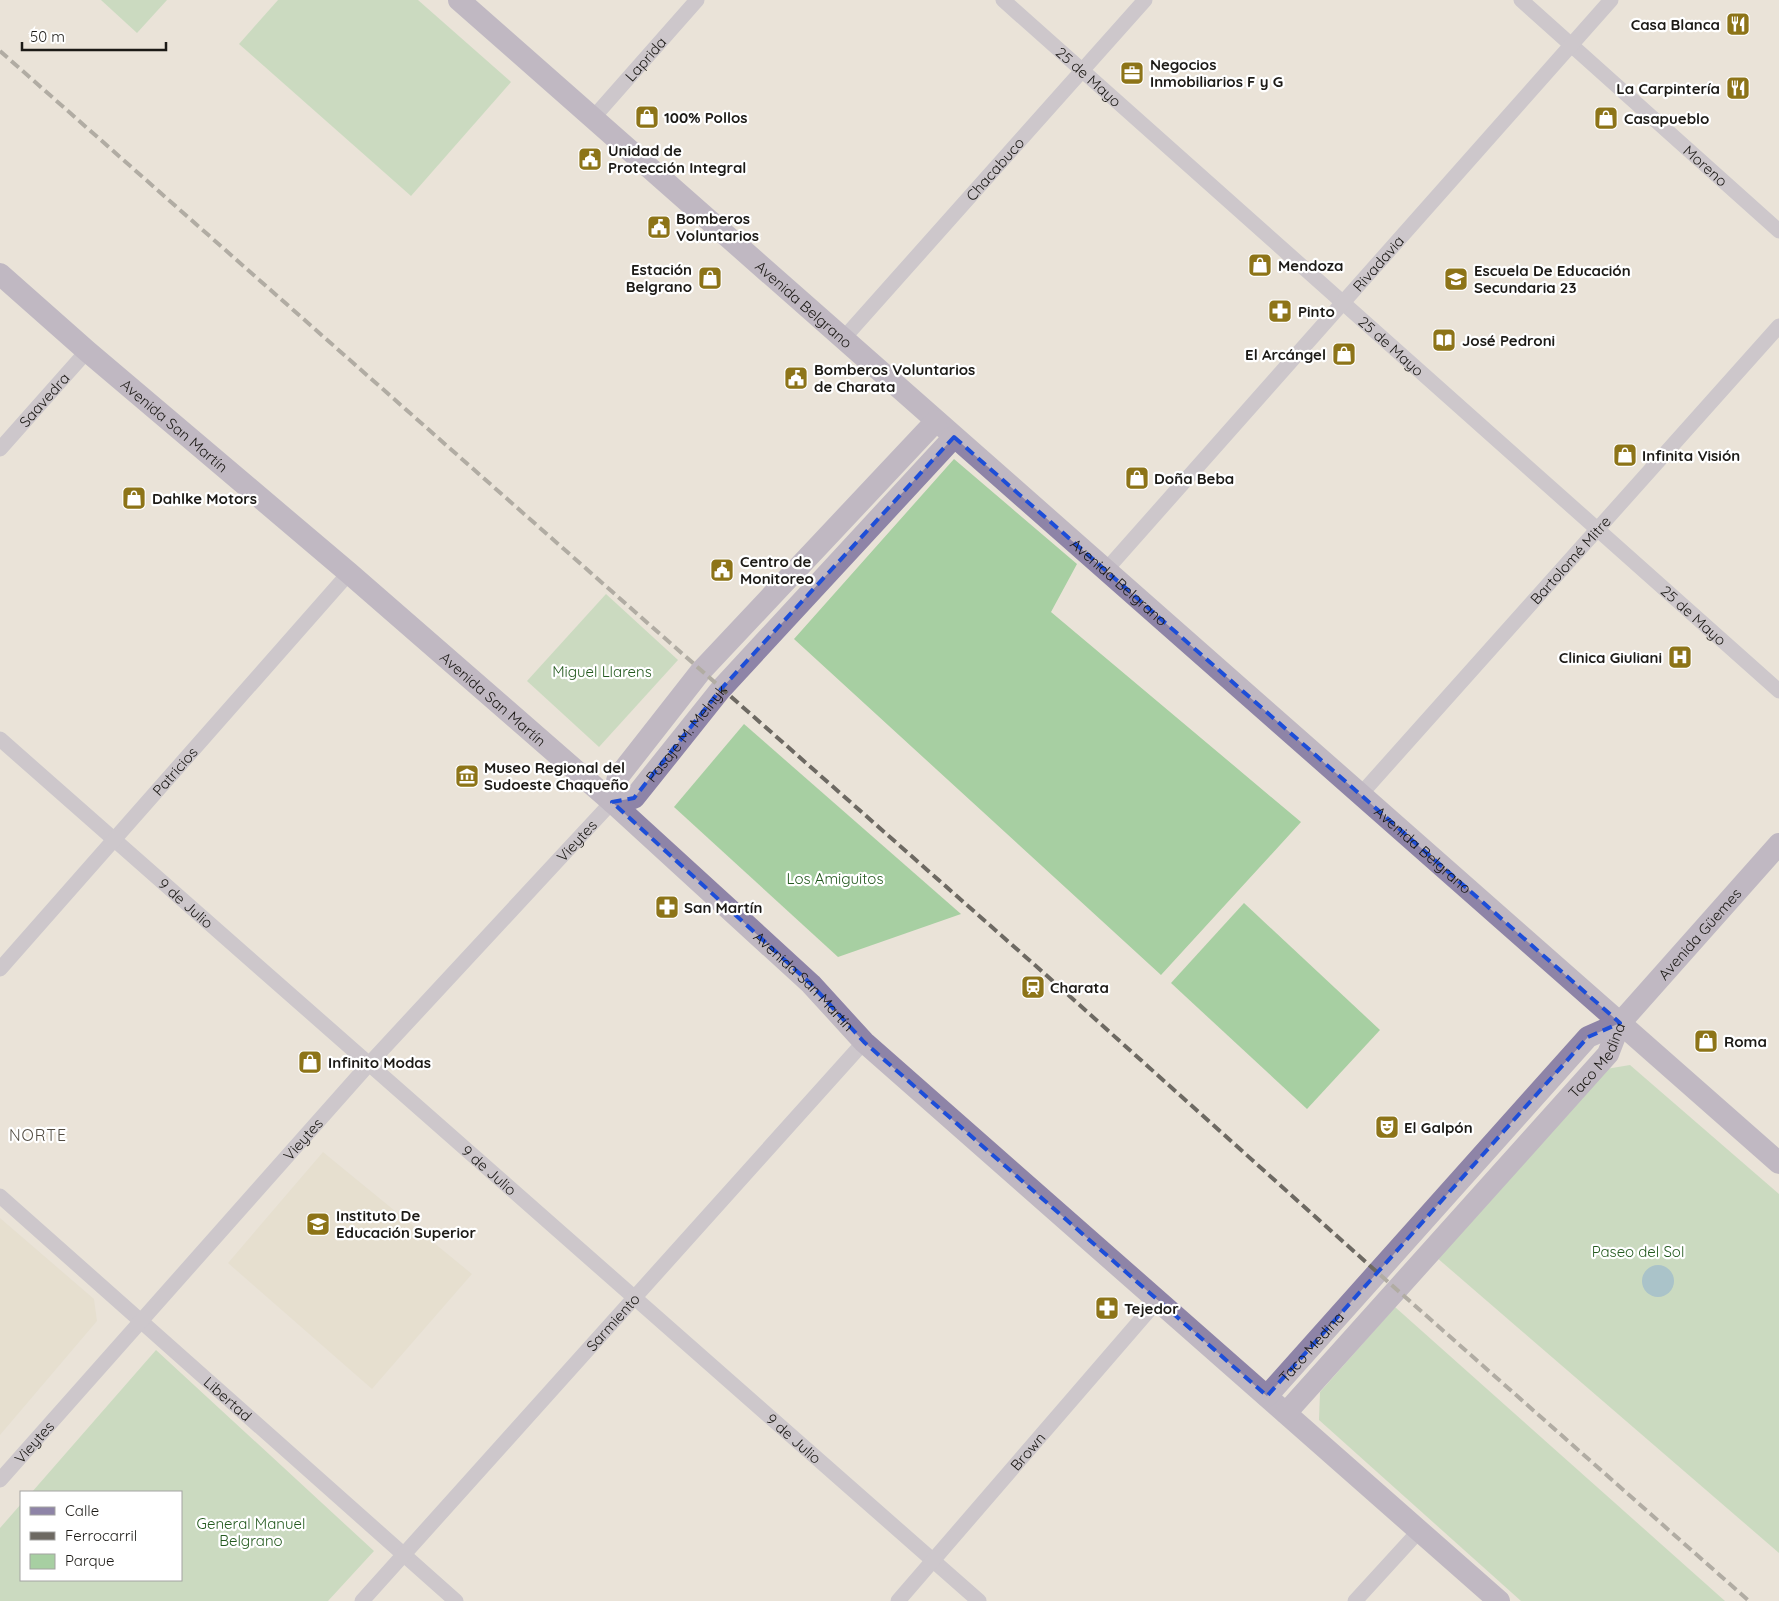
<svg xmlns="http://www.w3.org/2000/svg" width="1779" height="1601" viewBox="0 0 1779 1601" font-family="Quicksand,sans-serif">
  <rect width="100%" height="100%" fill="#eae3d8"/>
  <g fill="#e2d9c4">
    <polygon points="323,1152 472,1274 372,1389 228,1263"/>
    <polygon points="0,1218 94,1299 97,1321 0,1435"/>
  </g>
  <g fill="#a7cfa2">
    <polygon points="101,0 167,0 137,33"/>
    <polygon points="278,0 418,0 511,82 411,196 239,44"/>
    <polygon points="954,459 1077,564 1051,612 1301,822 1161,975 794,639"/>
    <polygon points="606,594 678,660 599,747 527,681"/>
    <polygon points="744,724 961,914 838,957 674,807"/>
    <polygon points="1244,903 1380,1030 1307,1109 1171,983"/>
    <polygon points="1630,1065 1779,1194 1779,1553 1436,1257 1606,1069"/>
    <polygon points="1395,1307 1725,1601 1521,1601 1319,1420 1320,1392"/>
    <polygon points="156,1350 374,1551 328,1601 0,1601 0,1528 21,1504 21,1580 181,1580 181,1492 32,1492"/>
  </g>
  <circle fill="#5e9bb7" cx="1658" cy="1281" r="16"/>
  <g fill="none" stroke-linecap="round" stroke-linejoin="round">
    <g stroke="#aaa4bb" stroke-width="15">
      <path id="s1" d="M 1003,0 L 1779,691"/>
      <path id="s2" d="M 1521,0 L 1779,231"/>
      <path id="s3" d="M 593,118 L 697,0"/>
      <path id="s4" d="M 843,339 L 1145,0"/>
      <path id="s5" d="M 0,449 L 87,351"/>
      <path id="s6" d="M 1106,570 L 1611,0"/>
      <path id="s7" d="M 0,739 L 979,1601"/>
      <path id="s8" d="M 1361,794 L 1779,326"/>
      <path id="s9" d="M 0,969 L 349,573"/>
      <path id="s10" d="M 0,1196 L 456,1601"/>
      <path id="s11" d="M 0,1480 L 369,1064 L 612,802"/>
      <path id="s12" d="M 362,1601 L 864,1042"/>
      <path id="s13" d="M 898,1601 L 1157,1301"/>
      <polyline points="1355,1601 1419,1531"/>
    </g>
    <g stroke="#8e84a7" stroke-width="22">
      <path id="s14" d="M 459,0 L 1779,1163"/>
      <path id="s15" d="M 0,274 L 87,351 L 349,573 L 612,802 L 811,984 L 864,1042 L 1499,1601"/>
      <path id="s16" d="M 936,421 L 701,671 L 618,777 L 612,802 L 634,798 L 721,689 L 954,437"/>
      <path id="s17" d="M 1267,1396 L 1588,1037 L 1620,1023"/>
      <path id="s18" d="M 1286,1413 L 1608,1054 L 1620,1023 L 1779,844"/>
    </g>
    <polyline stroke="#6d6962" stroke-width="4" stroke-dasharray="10 5" stroke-linecap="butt" points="0,51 1045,974 1378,1273 1749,1601"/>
  </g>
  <path d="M0 0H1779V1601H0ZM 954,437 L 1620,1023 L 1588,1037 L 1267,1396 L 864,1042 L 811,984 L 612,802 L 634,798 L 721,689 Z" fill="#eae3d8" fill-opacity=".55" fill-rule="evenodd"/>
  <path fill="none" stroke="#1d4ed8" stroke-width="4" stroke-dasharray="10 6" stroke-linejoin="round" d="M 954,437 L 1620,1023 L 1588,1037 L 1267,1396 L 864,1042 L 811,984 L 612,802 L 634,798 L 721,689 Z"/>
  <defs>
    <g id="restaurant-square" transform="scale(1.25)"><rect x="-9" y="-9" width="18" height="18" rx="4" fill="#8d7418" stroke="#fff"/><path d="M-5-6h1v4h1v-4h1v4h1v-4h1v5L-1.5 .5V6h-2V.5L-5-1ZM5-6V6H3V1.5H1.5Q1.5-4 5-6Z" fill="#fff"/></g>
    <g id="office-square" transform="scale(1.25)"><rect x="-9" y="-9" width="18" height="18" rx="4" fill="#8d7418" stroke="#fff"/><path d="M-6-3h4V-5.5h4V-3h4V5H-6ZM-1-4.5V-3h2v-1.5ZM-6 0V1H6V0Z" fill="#fff"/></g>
    <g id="shop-square" transform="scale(1.25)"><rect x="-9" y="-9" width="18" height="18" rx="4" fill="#8d7418" stroke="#fff"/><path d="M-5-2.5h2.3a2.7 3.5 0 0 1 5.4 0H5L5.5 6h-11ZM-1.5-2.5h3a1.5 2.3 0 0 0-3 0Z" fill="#fff"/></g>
    <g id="civic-square" transform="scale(1.25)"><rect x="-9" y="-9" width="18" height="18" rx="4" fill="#8d7418" stroke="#fff"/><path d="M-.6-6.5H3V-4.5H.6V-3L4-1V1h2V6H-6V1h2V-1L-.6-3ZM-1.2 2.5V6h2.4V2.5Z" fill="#fff"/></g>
    <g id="school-square" transform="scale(1.25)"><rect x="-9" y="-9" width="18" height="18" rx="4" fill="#8d7418" stroke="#fff"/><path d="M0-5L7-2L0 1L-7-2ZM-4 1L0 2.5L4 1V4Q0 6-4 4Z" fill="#fff"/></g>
    <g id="pharmacy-square" transform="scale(1.25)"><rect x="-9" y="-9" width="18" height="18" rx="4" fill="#8d7418" stroke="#fff"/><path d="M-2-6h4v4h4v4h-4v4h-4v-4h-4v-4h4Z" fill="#fff"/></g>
    <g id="library-square" transform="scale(1.25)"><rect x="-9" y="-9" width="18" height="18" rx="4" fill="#8d7418" stroke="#fff"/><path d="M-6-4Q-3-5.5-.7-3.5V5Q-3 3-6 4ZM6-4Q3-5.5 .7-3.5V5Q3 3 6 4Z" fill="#fff"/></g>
    <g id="hospital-square" transform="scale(1.25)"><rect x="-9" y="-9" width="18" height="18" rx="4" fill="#8d7418" stroke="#fff"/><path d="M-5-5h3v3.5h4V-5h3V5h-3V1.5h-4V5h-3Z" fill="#fff"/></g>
    <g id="museum-square" transform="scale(1.25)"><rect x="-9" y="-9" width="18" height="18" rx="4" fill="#8d7418" stroke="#fff"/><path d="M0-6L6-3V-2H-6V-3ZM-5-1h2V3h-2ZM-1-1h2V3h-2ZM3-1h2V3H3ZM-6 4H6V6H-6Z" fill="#fff"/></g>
    <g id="station-square" transform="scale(1.25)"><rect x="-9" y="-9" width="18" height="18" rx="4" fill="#8d7418" stroke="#fff"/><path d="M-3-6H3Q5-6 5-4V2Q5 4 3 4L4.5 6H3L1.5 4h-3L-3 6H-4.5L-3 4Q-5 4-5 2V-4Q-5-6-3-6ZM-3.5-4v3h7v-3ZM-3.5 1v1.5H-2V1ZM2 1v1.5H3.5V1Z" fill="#fff"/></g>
    <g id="theatre-square" transform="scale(1.25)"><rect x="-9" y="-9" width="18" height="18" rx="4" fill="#8d7418" stroke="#fff"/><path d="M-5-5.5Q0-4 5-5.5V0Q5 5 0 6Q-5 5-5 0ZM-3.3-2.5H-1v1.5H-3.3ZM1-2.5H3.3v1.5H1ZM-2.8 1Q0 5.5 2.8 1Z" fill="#fff"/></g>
    <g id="university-square" transform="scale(1.25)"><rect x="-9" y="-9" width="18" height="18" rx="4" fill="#8d7418" stroke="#fff"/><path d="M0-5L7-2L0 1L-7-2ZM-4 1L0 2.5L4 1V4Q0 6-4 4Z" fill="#fff"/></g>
  </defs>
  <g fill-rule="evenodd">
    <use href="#restaurant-square" x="1738" y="24"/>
    <use href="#office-square" x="1132" y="73"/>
    <use href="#restaurant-square" x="1738" y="88"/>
    <use href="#shop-square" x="647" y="117"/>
    <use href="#shop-square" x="1606" y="118"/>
    <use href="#civic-square" x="590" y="159"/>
    <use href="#civic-square" x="659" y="227"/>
    <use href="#shop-square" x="1260" y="265"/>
    <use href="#shop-square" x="710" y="278"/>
    <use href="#school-square" x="1456" y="279"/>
    <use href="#pharmacy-square" x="1280" y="311"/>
    <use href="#library-square" x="1444" y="340"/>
    <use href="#shop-square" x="1344" y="354"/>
    <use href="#civic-square" x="796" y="378"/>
    <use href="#shop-square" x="1625" y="455"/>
    <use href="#shop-square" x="1137" y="478"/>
    <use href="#shop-square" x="134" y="498"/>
    <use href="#civic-square" x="722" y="570"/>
    <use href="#hospital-square" x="1680" y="657"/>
    <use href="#museum-square" x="467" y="776"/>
    <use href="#pharmacy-square" x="667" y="907"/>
    <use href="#station-square" x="1033" y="987"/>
    <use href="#shop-square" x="1706" y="1041"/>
    <use href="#shop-square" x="310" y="1062"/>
    <use href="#theatre-square" x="1387" y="1127"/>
    <use href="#university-square" x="318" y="1224"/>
    <use href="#pharmacy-square" x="1107" y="1308"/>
  </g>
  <g text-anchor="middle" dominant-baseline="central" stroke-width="4.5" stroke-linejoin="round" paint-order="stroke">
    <g font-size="15" font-weight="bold" fill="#1c1a16" stroke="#fff" text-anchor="start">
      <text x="1720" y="24" text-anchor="end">Casa Blanca</text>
      <text x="1150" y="64">Negocios<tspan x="1150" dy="17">Inmobiliarios F y G</tspan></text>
      <text x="1720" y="88" text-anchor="end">La Carpintería</text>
      <text x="664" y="117">100% Pollos</text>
      <text x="1624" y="118">Casapueblo</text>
      <text x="608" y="150">Unidad de<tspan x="608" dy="17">Protección Integral</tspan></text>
      <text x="676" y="218">Bomberos<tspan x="676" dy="17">Voluntarios</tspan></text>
      <text x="1278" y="265">Mendoza</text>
      <text x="692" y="269" text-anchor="end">Estación<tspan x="692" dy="17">Belgrano</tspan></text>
      <text x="1474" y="270">Escuela De Educación<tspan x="1474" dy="17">Secundaria 23</tspan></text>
      <text x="1298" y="311">Pinto</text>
      <text x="1462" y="340">José Pedroni</text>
      <text x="1326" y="354" text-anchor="end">El Arcángel</text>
      <text x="814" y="369">Bomberos Voluntarios<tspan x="814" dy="17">de Charata</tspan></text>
      <text x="1642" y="455">Infinita Visión</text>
      <text x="1154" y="478">Doña Beba</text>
      <text x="152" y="498">Dahlke Motors</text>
      <text x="740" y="561">Centro de<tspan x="740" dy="17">Monitoreo</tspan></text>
      <text x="1662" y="657" text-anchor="end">Clinica Giuliani</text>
      <text x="484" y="767">Museo Regional del<tspan x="484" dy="17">Sudoeste Chaqueño</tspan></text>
      <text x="684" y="907">San Martín</text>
      <text x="1050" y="987">Charata</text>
      <text x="1724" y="1041">Roma</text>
      <text x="328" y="1062">Infinito Modas</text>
      <text x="1404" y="1127">El Galpón</text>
      <text x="336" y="1215">Instituto De<tspan x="336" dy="17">Educación Superior</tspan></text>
      <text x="1124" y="1308">Tejedor</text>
    </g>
    <g font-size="15" fill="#1c1a16" stroke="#fff">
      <text stroke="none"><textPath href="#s3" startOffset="79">Laprida</textPath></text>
      <text stroke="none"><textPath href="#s1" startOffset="115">25 de Mayo</textPath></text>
      <text stroke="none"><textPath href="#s2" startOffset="248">Moreno</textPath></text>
      <text stroke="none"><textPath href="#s4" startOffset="228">Chacabuco</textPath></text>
      <text stroke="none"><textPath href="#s6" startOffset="410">Rivadavia</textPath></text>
      <text stroke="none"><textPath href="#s14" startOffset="460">Avenida Belgrano</textPath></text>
      <text stroke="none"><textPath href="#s1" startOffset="520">25 de Mayo</textPath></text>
      <text stroke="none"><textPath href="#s5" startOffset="66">Saavedra</textPath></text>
      <text stroke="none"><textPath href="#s15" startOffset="231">Avenida San Martín</textPath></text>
      <text stroke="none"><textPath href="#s8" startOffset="314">Bartolomé Mitre</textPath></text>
      <text stroke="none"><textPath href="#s14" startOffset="880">Avenida Belgrano</textPath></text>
      <text stroke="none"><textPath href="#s1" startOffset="925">25 de Mayo</textPath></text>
      <text stroke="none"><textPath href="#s15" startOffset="651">Avenida San Martín</textPath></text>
      <text stroke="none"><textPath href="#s16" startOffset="609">Pasaje M. Melnyk</textPath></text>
      <text stroke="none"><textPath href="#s9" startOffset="264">Patricios</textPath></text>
      <text stroke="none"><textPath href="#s11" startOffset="861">Vieytes</textPath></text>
      <text stroke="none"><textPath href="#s14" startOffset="1285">Avenida Belgrano</textPath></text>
      <text stroke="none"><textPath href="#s7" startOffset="248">9 de Julio</textPath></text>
      <text stroke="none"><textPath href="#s18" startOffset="635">Avenida Güemes</textPath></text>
      <text stroke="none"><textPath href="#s15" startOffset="1071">Avenida San Martín</textPath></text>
      <text stroke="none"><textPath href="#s18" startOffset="471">Taco Medina</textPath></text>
      <text stroke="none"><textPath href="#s11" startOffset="456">Vieytes</textPath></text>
      <text stroke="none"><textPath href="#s7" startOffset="652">9 de Julio</textPath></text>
      <text stroke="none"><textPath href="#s12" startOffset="375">Sarmiento</textPath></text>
      <text stroke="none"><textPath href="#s17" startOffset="66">Taco Medina</textPath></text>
      <text stroke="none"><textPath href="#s10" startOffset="305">Libertad</textPath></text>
      <text stroke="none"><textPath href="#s7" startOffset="1058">9 de Julio</textPath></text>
      <text stroke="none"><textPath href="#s11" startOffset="51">Vieytes</textPath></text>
      <text stroke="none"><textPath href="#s13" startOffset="198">Brown</textPath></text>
    </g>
    <g font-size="15" fill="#23591e" stroke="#fff">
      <text x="602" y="671">Miguel Llarens</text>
      <text x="835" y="878">Los Amiguitos</text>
      <text x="1638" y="1251">Paseo del Sol</text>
      <text x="251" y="1523">General Manuel<tspan x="251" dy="17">Belgrano</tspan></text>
    </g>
    <g font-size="16" letter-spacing="1" fill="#524c42" stroke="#fff">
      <text x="38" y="1135">NORTE</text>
    </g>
  </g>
  <rect x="20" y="1491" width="162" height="90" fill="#ffffff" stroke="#a4a3a2"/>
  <rect x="30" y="1507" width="25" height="8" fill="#8e84a7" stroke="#a4a3a2"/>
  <text x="65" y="1516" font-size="15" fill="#1c1a16">Calle</text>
  <rect x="30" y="1532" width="25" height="8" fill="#6d6962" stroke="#a4a3a2"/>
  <text x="65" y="1541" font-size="15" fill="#1c1a16">Ferrocarril</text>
  <rect x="30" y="1554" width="25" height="15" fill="#a7cfa2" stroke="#a4a3a2"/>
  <text x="65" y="1566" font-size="15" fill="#1c1a16">Parque</text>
  <path d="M22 42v8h144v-8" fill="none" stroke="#1c1a16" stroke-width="2.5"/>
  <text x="30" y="42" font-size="15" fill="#1c1a16" stroke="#ffffff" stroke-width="4" paint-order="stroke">50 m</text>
</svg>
